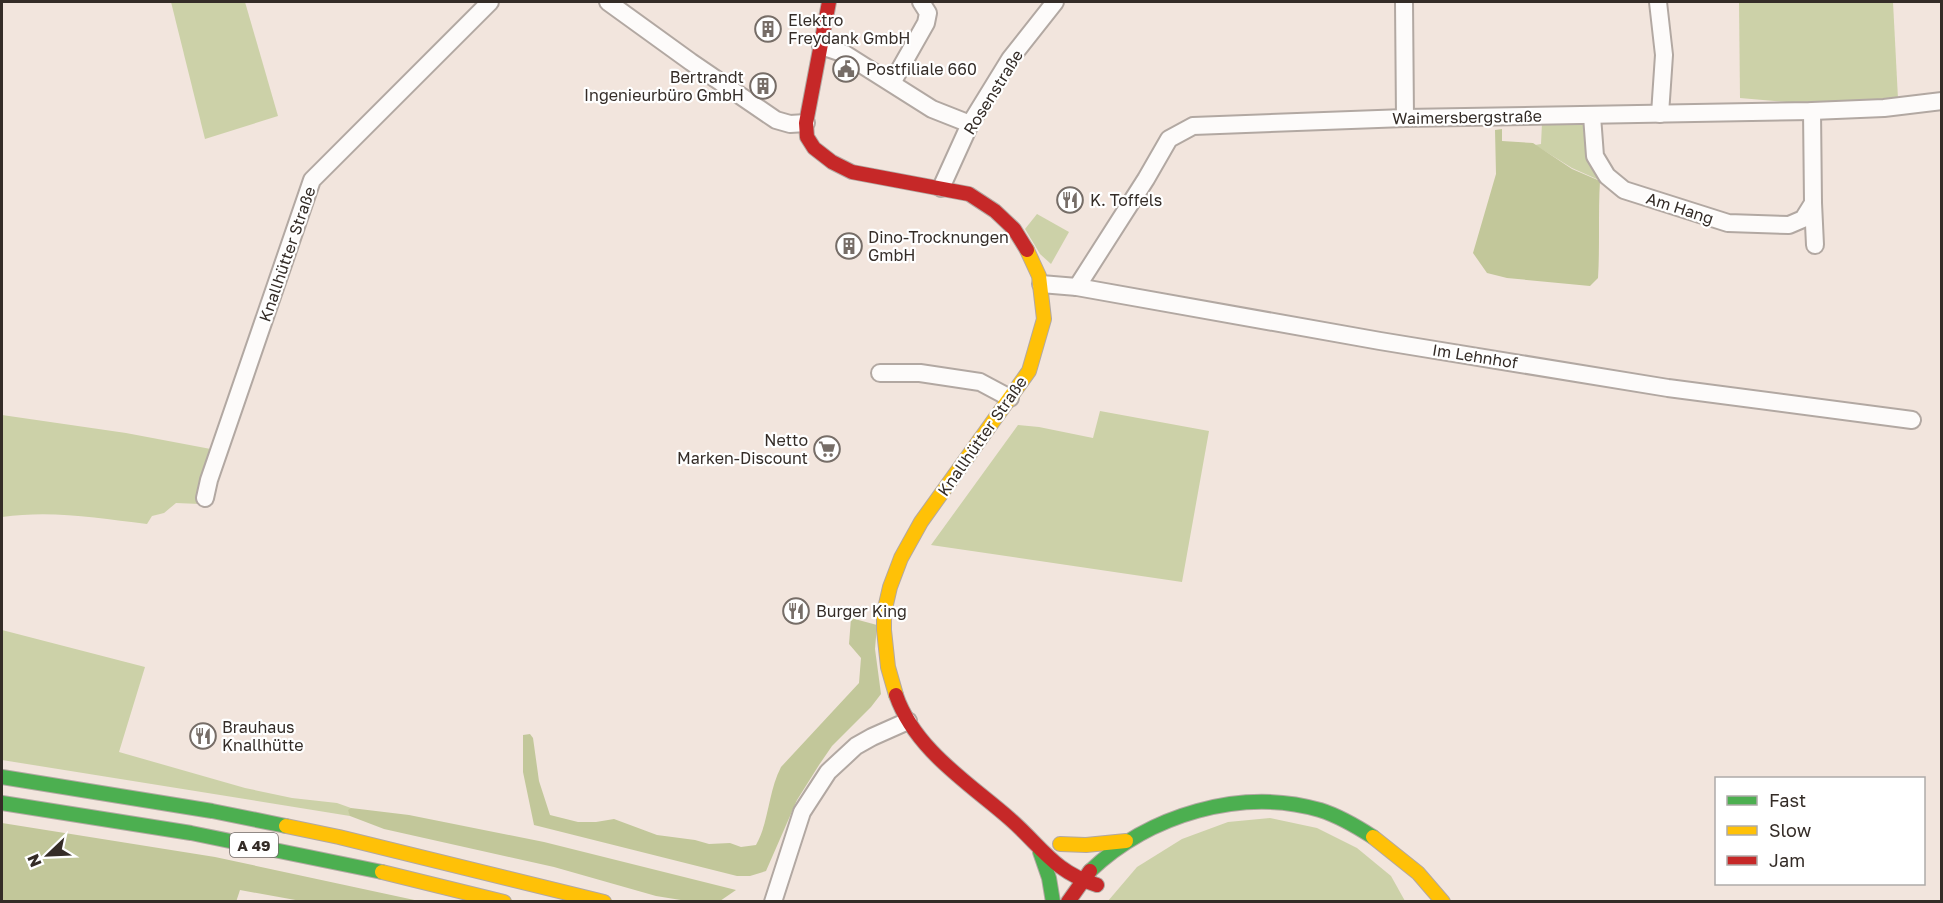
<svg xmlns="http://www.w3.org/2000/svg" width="1943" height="903" viewBox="0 0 1943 903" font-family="'Golos Text',sans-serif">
  <rect width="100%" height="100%" fill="#f2e5dd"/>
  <g fill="#ccd1a8">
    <polygon points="171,2 245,2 278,116 205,139"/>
    <polygon points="1739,2 1893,2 1898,99 1860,104 1810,104 1740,98"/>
    <polygon points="1542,123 1589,124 1599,180 1572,168 1535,145 1541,144"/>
    <polygon points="1037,214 1069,232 1051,264 1040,254 1025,229"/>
    <polygon points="1100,411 1209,431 1182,582 931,545 1018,425 1039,427 1093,438"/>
    <path d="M 2,415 L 126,433 L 216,450 L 200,504 L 176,503 L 164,513 L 152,516 L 147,524 C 97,518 52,510 2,517 Z"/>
    <polygon points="2,630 145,667 119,752 245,788 292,798 337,803 351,808 350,816 2,760"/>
    <polygon points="1270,818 1317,828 1357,848 1391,876 1405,901 1108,901 1137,867 1182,839 1228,822"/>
  </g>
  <g fill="#c2c79a">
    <path d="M 1502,129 L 1502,141 L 1533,143 L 1572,169 L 1600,181 C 1598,213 1600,246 1598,278 L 1590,286 L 1507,278 L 1487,273 L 1473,253 L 1496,174 L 1495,130 Z"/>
    <path d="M 851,618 L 877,625 L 875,649 L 881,694 L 871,707 L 832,746 L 819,765 L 797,800 L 766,871 L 750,876 L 737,876 L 534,825 L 523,772 L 523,735 L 530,734 L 533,738 L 539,781 L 550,815 L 578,822 L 596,822 L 614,819 L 657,835 L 695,840 L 709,844 L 730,843 L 741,847 L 756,845 C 769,822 768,792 781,767 L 859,683 L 861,658 L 849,644 Z"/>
    <polygon points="351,808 409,815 544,842 736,890 720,901 687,901 656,896 554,867 384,829 350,816 348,810"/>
    <polygon points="2,823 215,857 419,901 301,901 240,890 236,902 2,901"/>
  </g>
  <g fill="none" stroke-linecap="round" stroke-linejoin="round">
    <g stroke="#b2a8a2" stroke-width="20">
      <g id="street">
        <polyline points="608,2 691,62 776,120 790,124 806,123"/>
        <polyline points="1404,2 1405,118"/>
        <polyline points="1658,2 1664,55 1660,114"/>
        <polyline points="821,46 845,54 932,109 970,124"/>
        <polyline points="892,83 926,23 928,13 921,2"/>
        <polyline points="1592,116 1595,156 1607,176 1624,190 1728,223 1789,225 1803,219 1813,203 1812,111"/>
        <polyline points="941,188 970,124 1010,59 1055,2"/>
        <polyline points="1813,203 1815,245"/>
        <polyline points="1041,284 1077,287 1380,341 1668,388 1912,420"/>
        <polyline points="1077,287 1146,179 1169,139 1193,126 1405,118 1812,111 1884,108 1942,101"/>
        <polyline points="880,373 920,373 980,382 1010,398"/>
        <polyline points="205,498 209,480 312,180 490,2"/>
        <polyline points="773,902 802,812 828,772 856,746 872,737 908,721"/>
      </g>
    </g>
    <g stroke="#b2a8a2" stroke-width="16">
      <g id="fast">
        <polyline points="2,777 212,811 286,826"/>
        <polyline points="2,803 191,833 382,872"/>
        <polyline points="1040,852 1049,878 1053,902"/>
        <path d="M 1090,871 C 1149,815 1241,787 1320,810 C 1339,816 1356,826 1373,837"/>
      </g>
    </g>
    <g stroke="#b2a8a2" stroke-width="16">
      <g id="slow">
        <polyline points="896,695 888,667 884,630 884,613 890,587 901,558 921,522 1029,371 1044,319 1039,276 1027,250"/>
        <polyline points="286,826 339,837 604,902"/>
        <polyline points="1373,837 1418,873 1443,902"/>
        <polyline points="1060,844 1086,845 1126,841"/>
        <polyline points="382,872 504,902"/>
      </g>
    </g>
    <g stroke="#b2a8a2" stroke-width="16">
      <g id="jam">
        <polyline points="829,2 806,123 807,137 814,148 832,162 852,172 969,194 995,211 1014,229 1027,250"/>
        <path d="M 896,695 C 915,750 969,783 1010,819 C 1042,847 1054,872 1097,885"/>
        <polyline points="1068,902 1090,871"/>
      </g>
    </g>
    <use href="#street" stroke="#fdfbfa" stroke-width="16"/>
    <use href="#fast" stroke="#4caf50" stroke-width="14"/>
    <use href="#slow" stroke="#ffc107" stroke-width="14"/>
    <use href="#jam" stroke="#c62828" stroke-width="14"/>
  </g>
  <defs>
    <g id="building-ring" transform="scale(1.35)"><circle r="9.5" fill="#fff" stroke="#766d67" stroke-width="1.5"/><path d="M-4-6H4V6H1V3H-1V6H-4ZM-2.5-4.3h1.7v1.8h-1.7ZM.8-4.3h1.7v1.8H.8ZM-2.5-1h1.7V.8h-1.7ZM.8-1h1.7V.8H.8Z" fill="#766d67"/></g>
    <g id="civic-ring" transform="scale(1.35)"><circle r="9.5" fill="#fff" stroke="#766d67" stroke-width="1.5"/><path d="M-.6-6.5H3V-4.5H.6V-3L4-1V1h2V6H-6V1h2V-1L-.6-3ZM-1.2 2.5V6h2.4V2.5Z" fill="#766d67"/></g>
    <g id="restaurant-ring" transform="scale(1.35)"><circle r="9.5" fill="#fff" stroke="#766d67" stroke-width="1.5"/><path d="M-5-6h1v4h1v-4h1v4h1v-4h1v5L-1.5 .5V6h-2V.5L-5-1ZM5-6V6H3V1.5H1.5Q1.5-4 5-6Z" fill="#766d67"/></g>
    <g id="supermarket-ring" transform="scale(1.35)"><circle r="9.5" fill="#fff" stroke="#766d67" stroke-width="1.5"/><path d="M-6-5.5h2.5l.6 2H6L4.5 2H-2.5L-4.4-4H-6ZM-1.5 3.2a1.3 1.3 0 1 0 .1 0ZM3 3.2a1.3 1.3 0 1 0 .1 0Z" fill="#766d67"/></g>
  </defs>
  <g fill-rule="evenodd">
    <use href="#building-ring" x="768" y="29"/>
    <use href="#civic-ring" x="846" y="69"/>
    <use href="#building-ring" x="763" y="86"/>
    <use href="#restaurant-ring" x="1070" y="200"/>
    <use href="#building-ring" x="849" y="246"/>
    <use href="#supermarket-ring" x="827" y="449"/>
    <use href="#restaurant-ring" x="796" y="611"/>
    <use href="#restaurant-ring" x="203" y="736"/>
  </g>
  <g text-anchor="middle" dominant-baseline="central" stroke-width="4.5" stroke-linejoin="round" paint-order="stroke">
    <rect fill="#fff" stroke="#716b68" stroke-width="1.5" x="230" y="833" width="48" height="24" rx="4.5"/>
    <g font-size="15" font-weight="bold" fill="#342c27">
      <text x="254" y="845">A 49</text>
    </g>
    <g font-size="16" fill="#342c27" stroke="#fff" text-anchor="start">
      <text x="788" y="20">Elektro<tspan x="788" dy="18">Freydank GmbH</tspan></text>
      <text x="866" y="69">Postfiliale 660</text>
      <text x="744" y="77" text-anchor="end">Bertrandt<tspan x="744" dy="18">Ingenieurbüro GmbH</tspan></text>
      <text x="1090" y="200">K. Toffels</text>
      <text x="868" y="237">Dino-Trocknungen<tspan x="868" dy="18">GmbH</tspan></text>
      <text x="808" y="440" text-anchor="end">Netto<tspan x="808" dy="18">Marken-Discount</tspan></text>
      <text x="816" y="611">Burger King</text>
      <text x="222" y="727">Brauhaus<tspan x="222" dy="18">Knallhütte</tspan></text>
    </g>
    <g font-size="16" fill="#342c27" stroke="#fff">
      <text transform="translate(993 92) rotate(-58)">Rosenstraße</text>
      <text transform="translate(1467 117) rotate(-1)">Waimersbergstraße</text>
      <text transform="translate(1680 208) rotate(18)">Am Hang</text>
      <text transform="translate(287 254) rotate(-71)">Knallhütter Straße</text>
      <text transform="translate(1475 356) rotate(9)">Im Lehnhof</text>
      <text transform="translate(982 436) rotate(-55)">Knallhütter Straße</text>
    </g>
  </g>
  <rect width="1943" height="903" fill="none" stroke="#342c27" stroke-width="6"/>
  <rect x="1715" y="777" width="210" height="108" fill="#ffffff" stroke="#aeaba9" stroke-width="1.5"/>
  <rect x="1727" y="796" width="30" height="9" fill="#4caf50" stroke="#aeaba9" stroke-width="1.5"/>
  <text x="1769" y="807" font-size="18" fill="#342c27">Fast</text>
  <rect x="1727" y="826" width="30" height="9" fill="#ffc107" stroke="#aeaba9" stroke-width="1.5"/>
  <text x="1769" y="837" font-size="18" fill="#342c27">Slow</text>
  <rect x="1727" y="856" width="30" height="9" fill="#c62828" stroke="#aeaba9" stroke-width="1.5"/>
  <text x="1769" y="867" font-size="18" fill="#342c27">Jam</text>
  <g transform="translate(48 855) rotate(247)" stroke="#ffffff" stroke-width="4.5" paint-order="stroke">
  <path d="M0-4.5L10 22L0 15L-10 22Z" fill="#342c27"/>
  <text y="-9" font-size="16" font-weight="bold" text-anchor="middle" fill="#342c27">N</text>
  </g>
</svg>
